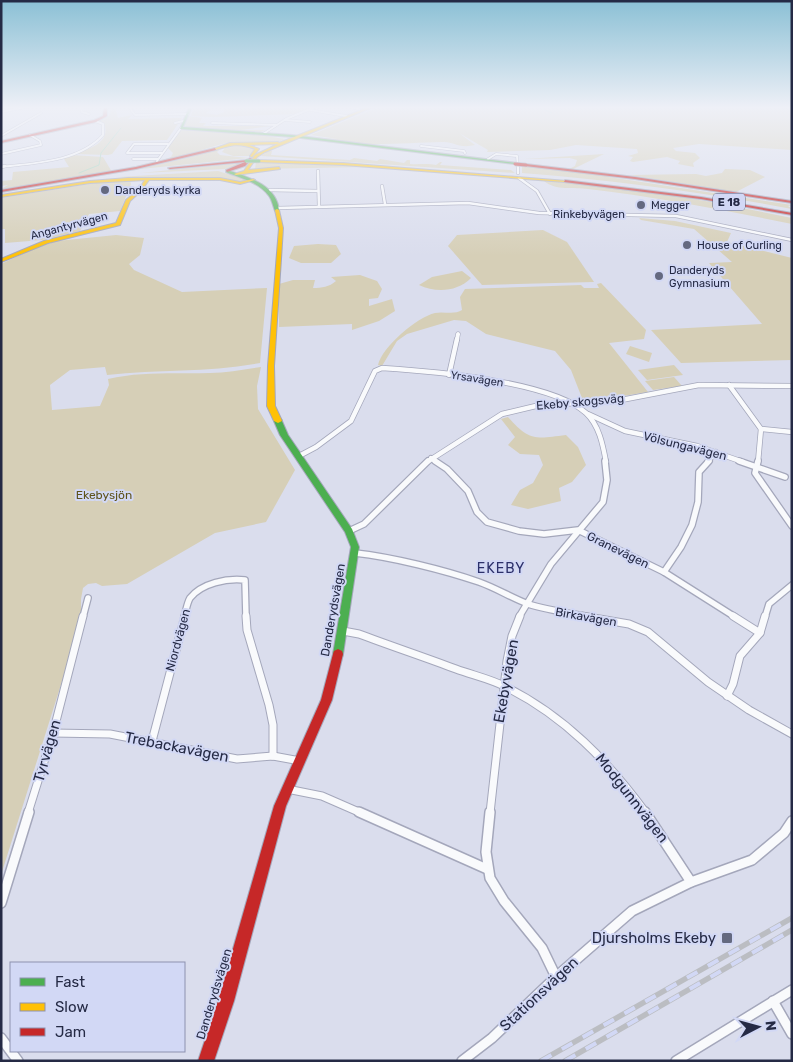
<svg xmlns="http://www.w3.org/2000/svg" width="793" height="1062" viewBox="0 0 793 1062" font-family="Rubik,sans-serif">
  <rect width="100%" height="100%" fill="#dadded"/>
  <g fill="#d6cfb7">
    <path d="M 109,107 L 115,107 L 118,118 L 132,115 L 128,119 L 182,118 L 167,140 L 122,141 L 112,154 L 108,155 L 75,154 C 88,149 112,143 104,123 L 100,121 L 109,116 L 111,110 Z"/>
    <polygon points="215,107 206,113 217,115 224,112 224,107 313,107 295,114 212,117 191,116 193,108"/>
    <path d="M 404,107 L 792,107 L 792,150 L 699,144 L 673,148 L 676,151 L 695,153 L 700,158 L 693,163 L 694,167 L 678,164 L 680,161 L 667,157 L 633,162 L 630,161 L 633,157 L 628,156 L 638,153 L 637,149 L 576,145 L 550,150 L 487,152 L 488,150 L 459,133 L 475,145 C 458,149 454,141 442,142 C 401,143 349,148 310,137 L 338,139 L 311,135 L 374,109 Z"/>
    <polygon points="188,116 202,118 199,123 206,123 203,126 270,126 241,130 265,130 260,132 190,127 183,125"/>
    <path d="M 179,130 L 260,135 L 285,139 C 268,149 241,140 222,144 L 150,165 L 171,157 L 173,153 L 168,148 Z"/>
    <polygon points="237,146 252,147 254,150 249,156 233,156 222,152 225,148"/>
    <polygon points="222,147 217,152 220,155 248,158 141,169 191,157"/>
    <path d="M 269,150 L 272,151 L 271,155 L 350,160 L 354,158 L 377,161 L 380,159 L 404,163 L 407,160 L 410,160 L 410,164 C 419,165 426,163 436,165 L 440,162 L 442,162 L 440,165 L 511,170 L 515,173 L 261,156 Z"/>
    <polygon points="604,154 573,169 569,169 575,166 577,160 570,158 524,159"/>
    <polygon points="72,155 103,157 112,172 1,189 8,185 1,186 1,181 12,180 13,172 69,167 64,159 61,158"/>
    <polygon points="256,162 365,167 255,169"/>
    <polygon points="245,163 225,169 140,173"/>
    <path d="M 522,165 L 609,175 L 609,177 L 792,205 L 788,206 L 792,209 C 702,192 613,180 522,173 Z"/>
    <polygon points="725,169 750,170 765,177 736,192 630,175 696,174 706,176 722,173"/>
    <polygon points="218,171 247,180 240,182 218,178 119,177"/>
    <polygon points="130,181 131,184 120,211 89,214 80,231 42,240 5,243 5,229 1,229 1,198 96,183"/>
    <path d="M 544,181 C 628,186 710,201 792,218 L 792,224 C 724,210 657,197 588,189 C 574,187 556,191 544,181 Z"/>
    <polygon points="639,218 675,221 731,233 727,242 792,258 792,360 681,363 651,330 762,324 709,263 732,262 694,229 641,220"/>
    <polygon points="543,230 567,242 594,282 482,285 448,246 457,235"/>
    <path d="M 116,235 L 144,238 L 140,255 L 129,264 L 134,270 L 182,292 L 267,288 L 260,363 C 209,373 159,369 107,375 L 105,367 L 70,370 L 50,385 L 52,410 L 100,406 L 109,385 L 108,379 C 142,371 176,374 210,373 C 227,373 244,369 261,367 L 257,386 L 258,409 L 295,470 L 266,522 L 215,533 L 127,584 L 102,586 L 96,583 L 88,584 L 83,588 L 81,599 L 81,621 L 1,875 L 1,264 L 31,250 L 57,241 Z"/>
    <polygon points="318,244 336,245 341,254 331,263 301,263 289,258 294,246"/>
    <path d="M 462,271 L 471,278 C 457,292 436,293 419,285 L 432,277 Z"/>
    <path d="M 360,275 L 377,281 L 382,289 L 378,298 L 369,299 L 369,306 L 392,299 L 395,311 L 379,321 L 352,330 L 352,324 L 279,327 L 279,284 L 293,280 L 315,280 L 313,288 C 322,288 329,287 336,281 L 331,277 Z"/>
    <path d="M 601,283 L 646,330 L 644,339 L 609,343 L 648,392 L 610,398 L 582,398 L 571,370 L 555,351 L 486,334 L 466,321 L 454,320 L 407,334 L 397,341 L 382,366 L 378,365 C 382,347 417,317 435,313 C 443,311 455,315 462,310 L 460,297 L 465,289 L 581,285 L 584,288 L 599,288 L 597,284 Z"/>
    <polygon points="630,346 652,353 649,362 626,354"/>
    <polygon points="674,365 683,375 647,380 638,370"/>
    <polygon points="674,377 682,386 653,390 645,381"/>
    <path d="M 508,417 C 529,441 535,439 566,435 L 578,447 L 586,465 L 572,482 L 559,488 L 561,501 L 528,509 L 511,505 L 520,490 L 533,483 L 543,465 L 539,455 L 520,454 L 508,445 L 515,437 L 501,419 Z"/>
  </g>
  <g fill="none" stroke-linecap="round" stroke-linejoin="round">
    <g stroke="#a1d2b8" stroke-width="1">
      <polyline points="538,107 552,113"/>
      <polyline points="79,173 99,165 101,153 121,128"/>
    </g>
    <g stroke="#a4a7bb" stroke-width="3">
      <g id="street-far6">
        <polyline points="86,107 81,108 82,112 89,114"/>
        <polyline points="129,107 135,115 188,114"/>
        <polyline points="350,107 359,109"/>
        <polyline points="310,110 346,116"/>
        <polyline points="1,112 26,107"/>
        <polyline points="285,120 310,122"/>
        <polyline points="175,123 183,121"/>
        <polyline points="212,123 276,125"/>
        <polyline points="263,134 286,119 315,107"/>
        <polyline points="1,136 41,113"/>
        <polyline points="421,146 464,151 465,153"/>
        <polyline points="162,153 127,153 134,144 168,144"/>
        <polyline points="1,154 41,145 40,141 30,135"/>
        <polyline points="133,159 158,159"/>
        <polyline points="488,159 496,154 517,156 518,168"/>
        <polyline points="157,161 181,128"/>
        <path d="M 1,167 C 34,163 79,162 103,135 L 103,124 L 95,121"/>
      </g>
    </g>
    <g stroke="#a4a7bb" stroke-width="4">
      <g id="street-far5">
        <polyline points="1,167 5,166"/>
        <polyline points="318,171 319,206"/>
        <polyline points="518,173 518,166"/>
        <polyline points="519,178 537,191 550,214"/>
        <polyline points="382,186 385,204"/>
        <polyline points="270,190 318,191"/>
        <polyline points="278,208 468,203 539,213 676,216 792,240"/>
      </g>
    </g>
    <g stroke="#a4a7bb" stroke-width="5">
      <polyline id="street-far4" points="457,340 458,334"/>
    </g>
    <g stroke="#a4a7bb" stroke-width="6">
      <g id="street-far3">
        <polyline points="449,375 457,339"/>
        <polyline points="729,385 761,429 758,462"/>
        <polyline points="588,414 625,431 697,446 743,462"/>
        <polyline points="761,429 792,432"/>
        <path d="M 299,456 L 316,447 L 351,421 L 375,371 L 382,368 C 430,371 551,381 586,413 C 599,425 603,445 606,462"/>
        <polyline points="431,458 437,462"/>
        <polyline points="427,462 502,414 540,405 616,401 699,385 792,386"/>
        <polyline points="707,462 716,452"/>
      </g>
    </g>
    <g stroke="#a4a7bb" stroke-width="8">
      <g id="street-far2">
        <polyline points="435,461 447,469 468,491 477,512 487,522 519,531 544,534 578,530 664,572 735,617"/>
        <polyline points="739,461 785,477"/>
        <polyline points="758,461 755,473 792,526"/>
        <polyline points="349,531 364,524 428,461"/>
        <path d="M 355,553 C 392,557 444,570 479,582 C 496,588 512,598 528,604 C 548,610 568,613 589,617"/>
        <polyline points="664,572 681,547 692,525 698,502 699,472 709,461"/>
        <polyline points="83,617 88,598"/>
        <path d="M 184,617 C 186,611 187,603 190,598 C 202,583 227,578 245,580 L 246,617"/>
        <polyline points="519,617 551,564 603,502 607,480 605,461"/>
        <polyline points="765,617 769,604 792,585"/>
      </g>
    </g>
    <g stroke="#a4a7bb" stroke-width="9">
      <g id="street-far1">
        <polyline points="246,616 247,630 269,705 273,725 273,756"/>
        <polyline points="582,616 629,624 648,632 708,682 749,710 792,734"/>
        <polyline points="733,616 760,633"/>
        <path d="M 343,631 L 359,634 C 391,646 424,657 456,669 C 472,675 491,679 506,687 C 564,716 608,761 646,813"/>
        <polyline points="727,696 733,684 740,656 760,633 765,616"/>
        <polyline points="53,733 110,734 237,759 273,756 300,761"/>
        <polyline points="152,741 185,616"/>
        <polyline points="287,789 322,796 361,813"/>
        <polyline points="28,813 53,733 83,616"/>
        <polyline points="490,813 507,661 512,636 520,616"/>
      </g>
    </g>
    <g stroke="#a4a7bb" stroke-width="12">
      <g id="street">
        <polyline points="359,812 487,869"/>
        <polyline points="490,812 486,852 490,878 504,901 542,948 556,977"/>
        <polyline points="645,812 691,882"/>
        <polyline points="1,903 29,812"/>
        <polyline points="773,1001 792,1034"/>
        <polyline points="1,1038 18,1061"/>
        <polyline points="462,1061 492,1038 556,977 632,911 691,882 752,860 784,833 792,821"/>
        <polyline points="676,1061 792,990"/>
      </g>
    </g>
    <g stroke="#a4a7bb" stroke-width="2">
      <g id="fast">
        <polygon points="189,107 192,107 183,127 292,135 517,163 515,164 292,137 180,129"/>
        <path d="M 227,170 C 248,177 277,185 279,211 L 275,211 C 273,206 272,200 269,196 C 259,182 240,178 226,172 Z"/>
        <polygon points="275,419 281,419 288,435 352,529 359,547 343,654 342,657 338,659 334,657 333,654 351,547 345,532 280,435 274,421"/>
      </g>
    </g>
    <g stroke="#a4a7bb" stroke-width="2">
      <g id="slow">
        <path d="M 369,107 L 373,107 L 265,152 L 257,157 L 248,170 L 279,167 L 280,169 L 236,175 L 234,174 L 244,171 L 255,155 L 278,144 L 249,145 L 259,149 L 252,157 L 250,156 L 255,149 C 238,143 233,145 215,150 L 213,149 L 230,143 L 278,142 L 279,143 Z"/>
        <polygon points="259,160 343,163 567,181 565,182 343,165 258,162"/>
        <polygon points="128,178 220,178 240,182 253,179 255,180 240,184 220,180 149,180 141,191 130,201 120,225 48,243 1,262 1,259 44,241 116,223 126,200 139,189 145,180 90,183 1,197 1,195 90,181"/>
        <polygon points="277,209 279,210 283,228 274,366 275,406 282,421 278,423 274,421 267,406 268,366 279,228 275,210"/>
      </g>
    </g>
    <g stroke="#a4a7bb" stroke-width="2">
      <g id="jam">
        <polygon points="104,107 107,107 107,116 96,122 1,143 1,141 94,120 103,116"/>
        <polygon points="215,148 216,150 136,169 1,192 1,190 136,167"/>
        <polygon points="250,158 252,159 245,166 227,172 226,170 245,162 170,169 168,168 247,160"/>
        <polygon points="526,164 635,177 792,201 792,203 635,179 525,166"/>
        <polygon points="565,180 701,197 792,213 792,215 701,199 564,182"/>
        <polygon points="338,649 342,651 343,654 332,700 286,806 234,1001 214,1061 198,1061 218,1001 274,806 321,700 333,654 334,651"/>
      </g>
    </g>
    <use href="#street-far6" stroke="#f9fafc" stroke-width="2"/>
    <use href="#street-far5" stroke="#f9fafc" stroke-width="2.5"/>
    <use href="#street-far4" stroke="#f9fafc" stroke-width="4"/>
    <use href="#street-far3" stroke="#f9fafc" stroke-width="4.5"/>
    <use href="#street-far2" stroke="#f9fafc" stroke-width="5.5"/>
    <use href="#street-far1" stroke="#f9fafc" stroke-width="7"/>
    <use href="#street" stroke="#f9fafc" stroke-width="9"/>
    <use href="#fast" fill="#4caf50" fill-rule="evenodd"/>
    <use href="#slow" fill="#ffc107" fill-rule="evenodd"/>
    <use href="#jam" fill="#c62828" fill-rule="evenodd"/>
    <g stroke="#bbbdc2" stroke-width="5.5">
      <g id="rail">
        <polyline points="541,1061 792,918"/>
        <polyline points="565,1061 792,930"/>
      </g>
    </g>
    <use href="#rail" stroke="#d2d8f5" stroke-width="4" stroke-dasharray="12" stroke-linecap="butt"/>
    <g stroke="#a4a7bb" stroke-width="4.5" stroke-linecap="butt">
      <polyline id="fast-bridge" points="246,161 259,161"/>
    </g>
    <g stroke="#a4a7bb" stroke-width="4.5" stroke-linecap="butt">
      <polyline id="jam-bridge" points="515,164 526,165"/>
    </g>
    <use href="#fast-bridge" stroke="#4caf50" stroke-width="3"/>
    <use href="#jam-bridge" stroke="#c62828" stroke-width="3"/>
  </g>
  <linearGradient id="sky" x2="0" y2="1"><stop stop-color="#8bc0d5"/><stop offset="0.42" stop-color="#eef0f7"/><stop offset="1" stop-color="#eef0f7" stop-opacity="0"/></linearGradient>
  <rect width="793" height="256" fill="url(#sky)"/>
  <g fill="#646980" stroke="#d2d8f5" stroke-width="2">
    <circle cx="105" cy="190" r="5"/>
    <circle cx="641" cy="205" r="5"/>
    <circle cx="687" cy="245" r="5"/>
    <circle cx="659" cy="276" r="5"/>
    <rect x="721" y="932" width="12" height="12" rx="2.5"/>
  </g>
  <g text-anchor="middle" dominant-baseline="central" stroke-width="4" stroke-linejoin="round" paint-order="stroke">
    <g font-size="11" fill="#252a45" stroke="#d2d8f5" text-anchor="start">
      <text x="115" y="190">Danderyds kyrka</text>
      <text x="651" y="205">Megger</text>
      <text x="697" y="245">House of Curling</text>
      <text x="669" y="270">Danderyds<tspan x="669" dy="13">Gymnasium</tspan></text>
    </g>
    <rect fill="#d2d8f5" stroke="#595e7a" stroke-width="1" x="713" y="193.5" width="32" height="17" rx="4"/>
    <g font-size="11" font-weight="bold" fill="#252a45">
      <text x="729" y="202">E 18</text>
    </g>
    <g font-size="11" fill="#252a45" stroke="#d2d8f5">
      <text x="589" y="214">Rinkebyvägen</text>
      <text transform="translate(69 226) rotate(-15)">Angantyrvägen</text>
      <text transform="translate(477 379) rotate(9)">Yrsavägen</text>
    </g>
    <g font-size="12" fill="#252a45" stroke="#d2d8f5">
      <text transform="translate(580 402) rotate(-5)">Ekeby skogsväg</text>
      <text transform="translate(685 446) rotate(14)">Völsungavägen</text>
      <text transform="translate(618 550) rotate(26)">Granevägen</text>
      <text transform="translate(333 610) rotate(-80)">Danderydsvägen</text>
      <text transform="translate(586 617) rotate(10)">Birkavägen</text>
      <text transform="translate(178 640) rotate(-75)">Niordvägen</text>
      <text transform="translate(214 994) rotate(-73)">Danderydsvägen</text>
    </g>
    <g font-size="12" fill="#5e521b" stroke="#d2d8f5">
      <text x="104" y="495">Ekebysjön</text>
    </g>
    <g font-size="14" letter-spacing="1" fill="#2c306b" stroke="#d2d8f5">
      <text x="501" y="568">EKEBY</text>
    </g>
    <g font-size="15" fill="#252a45" stroke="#d2d8f5">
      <text transform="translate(506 681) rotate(-80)">Ekebyvägen</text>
      <text transform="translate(177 747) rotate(11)">Trebackavägen</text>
      <text transform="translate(47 751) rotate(-74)">Tyrvägen</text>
      <text transform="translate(632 798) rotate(52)">Modgunnvägen</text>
      <text transform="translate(539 994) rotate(-43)">Stationsvägen</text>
    </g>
    <g font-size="15" fill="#252a45" stroke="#d2d8f5" text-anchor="end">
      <text x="716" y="938">Djursholms Ekeby</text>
    </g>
  </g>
  <rect width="793" height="1062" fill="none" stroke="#252a45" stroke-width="5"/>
  <rect x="10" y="962" width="175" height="90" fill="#d2d8f5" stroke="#8d92af"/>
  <rect x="20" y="978" width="25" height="8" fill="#4caf50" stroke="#8d92af"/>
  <text x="55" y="987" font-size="15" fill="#252a45">Fast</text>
  <rect x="20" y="1003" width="25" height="8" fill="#ffc107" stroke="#8d92af"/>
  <text x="55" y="1012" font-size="15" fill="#252a45">Slow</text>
  <rect x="20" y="1028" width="25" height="8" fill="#c62828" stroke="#8d92af"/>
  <text x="55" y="1037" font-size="15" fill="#252a45">Jam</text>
  <g transform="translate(758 1027) rotate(84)" stroke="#d2d8f5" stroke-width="4" paint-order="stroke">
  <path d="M0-4L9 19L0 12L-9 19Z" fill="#252a45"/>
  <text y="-8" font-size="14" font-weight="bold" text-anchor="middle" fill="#252a45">N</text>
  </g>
</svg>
